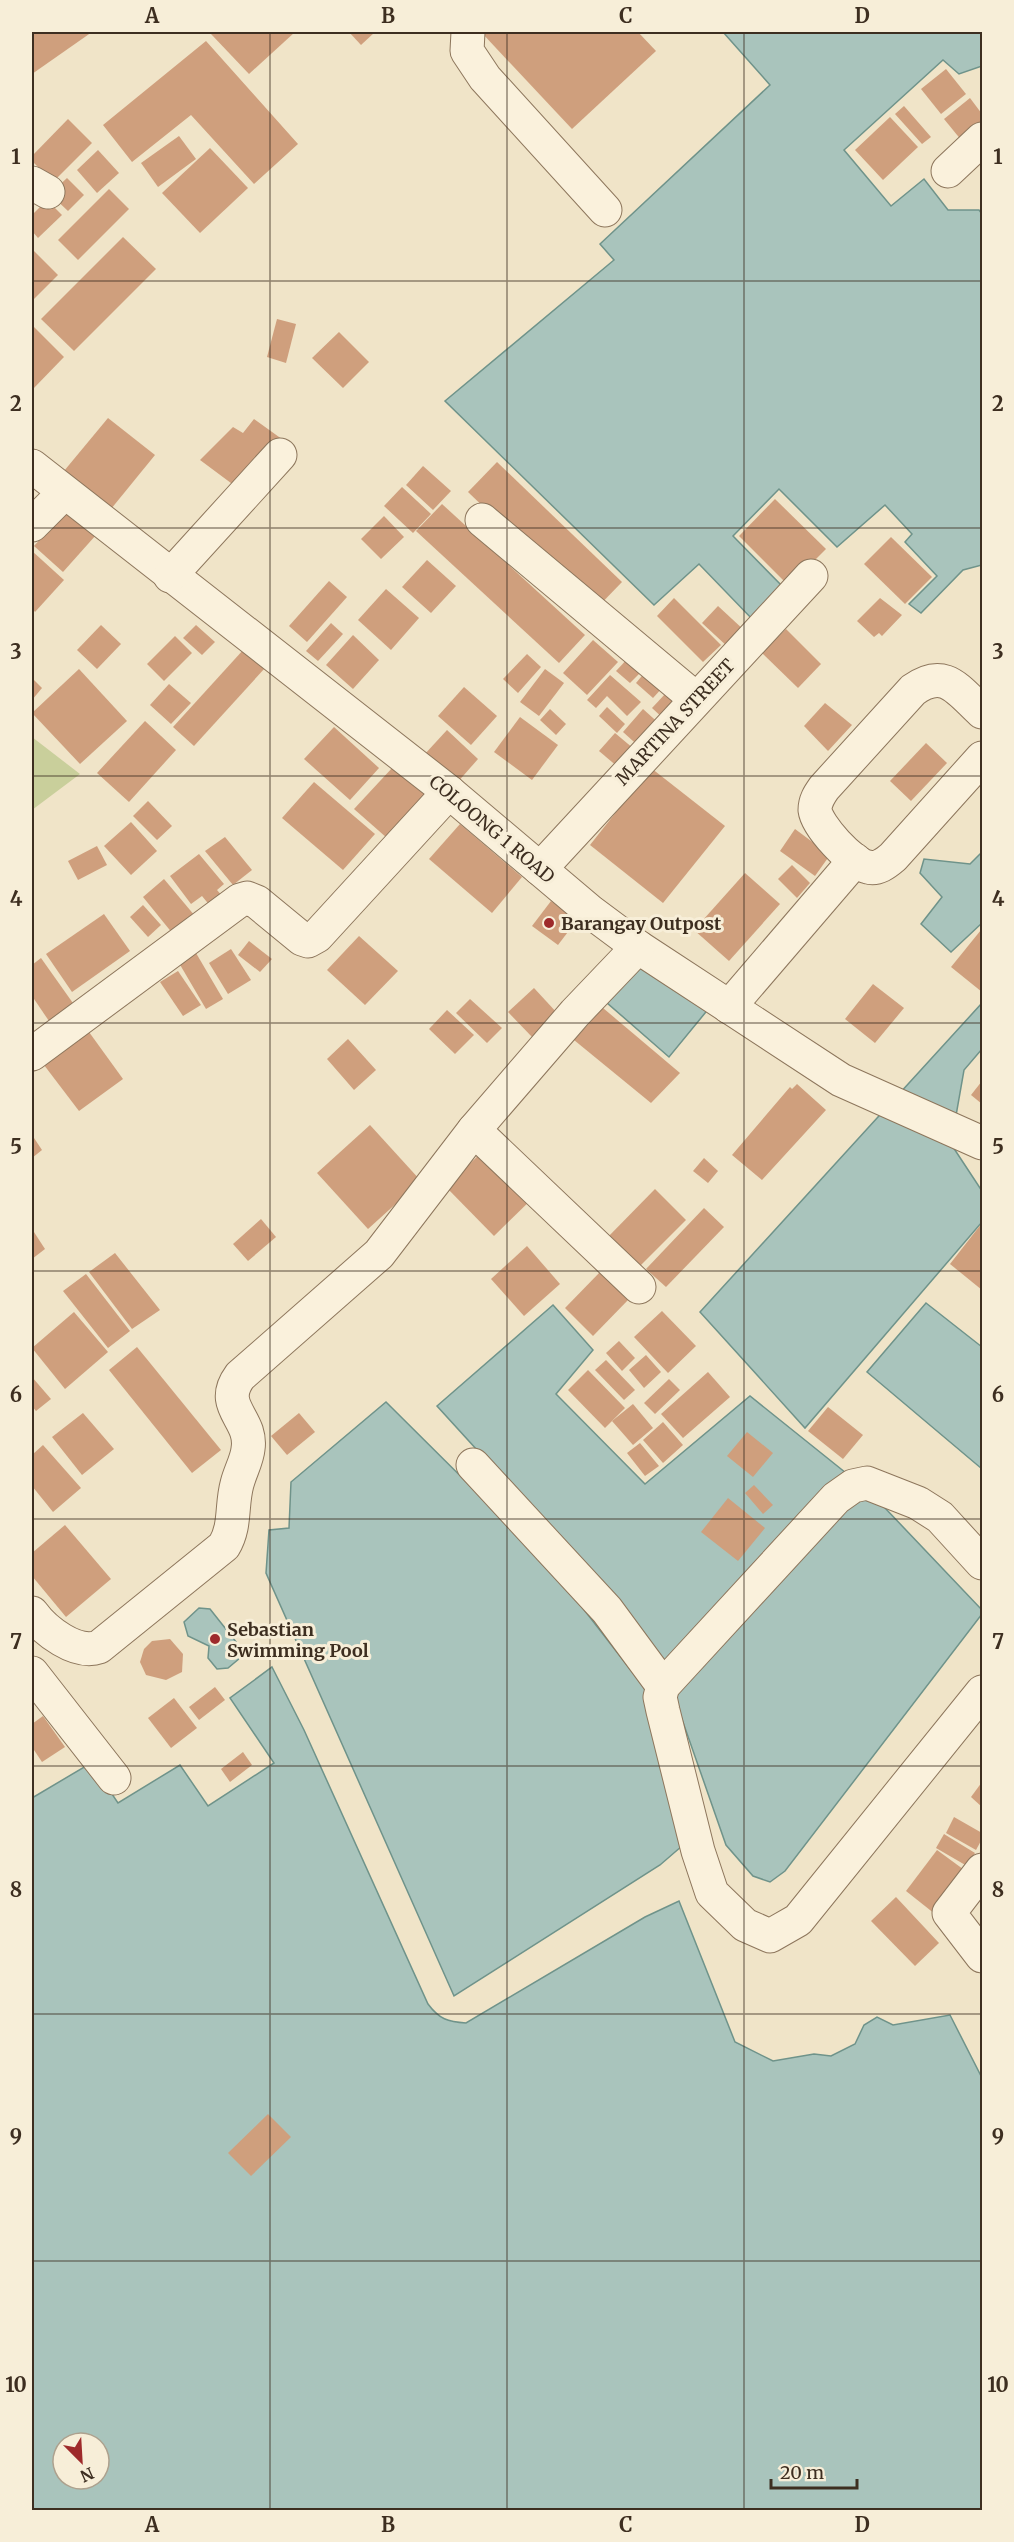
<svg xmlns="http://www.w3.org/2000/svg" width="1014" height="2542" viewBox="0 0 1014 2542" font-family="Merriweather,serif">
  <rect width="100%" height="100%" fill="#f0e4c8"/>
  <polygon fill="#c9cf9b" points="32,737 80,774 32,810"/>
  <g fill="#a9c4bc" stroke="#6f938a" stroke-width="1.5" fill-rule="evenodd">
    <polygon points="723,32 982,32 982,66 959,74 943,60 844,150 891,206 924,179 948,210 979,210 982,214 982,565 963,570 921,613 909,604 937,576 905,542 912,534 885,505 837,547 779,489 733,536 785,589 754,621 699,564 654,605 445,401 614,260 600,244 770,85"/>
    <polygon points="982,852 982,923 951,952 921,924 942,897 920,873 924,859 970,864"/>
    <polygon points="635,956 710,1007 669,1057 606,1002"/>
    <polygon points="982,1003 982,1049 964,1070 951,1144 982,1191 982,1222 805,1428 700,1312"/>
    <polygon points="926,1303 982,1347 982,1469 867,1372"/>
    <polygon points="553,1305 593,1350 556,1394 645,1484 750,1396 851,1477 655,1674 548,1528 437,1406"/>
    <polygon points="386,1402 547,1562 644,1687 681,1824 682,1846 660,1865 454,1996 266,1573 269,1530 289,1528 291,1482"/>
    <polygon points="866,1488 982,1610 982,1614 785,1871 770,1882 753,1876 726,1845 670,1685"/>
    <polygon points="199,1608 210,1609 237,1643 240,1658 228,1668 217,1669 208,1658 209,1646 188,1636 184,1622"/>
    <path d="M 272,1667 L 304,1730 L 428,2004 C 439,2019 448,2022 466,2023 L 645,1917 L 679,1901 L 735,2042 L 773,2061 L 814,2054 L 831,2056 L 855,2044 L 864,2025 L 877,2017 L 893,2025 L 950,2015 L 982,2078 L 982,2510 L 32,2510 L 32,1798 L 91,1763 L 118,1803 L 180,1765 L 208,1806 L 274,1763 L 230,1698 ZM 63,2443 L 99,2443 L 99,2479 L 63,2479 Z"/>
  </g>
  <g fill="#cf9f7d">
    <polygon points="32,32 92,32 32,74"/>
    <polygon points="213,32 295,32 249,74 211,34"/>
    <polygon points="349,32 375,32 361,45"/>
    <polygon points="481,32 638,32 656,51 572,129"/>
    <polygon points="206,41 298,144 254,184 191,115 132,162 103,125"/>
    <polygon points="946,69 966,94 941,114 921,89"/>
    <polygon points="970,98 982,114 982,124 962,141 944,119"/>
    <polygon points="904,106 931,137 922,144 895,114"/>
    <polygon points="890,117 918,147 883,180 855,150"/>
    <polygon points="68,119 92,143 53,182 32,161 32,156"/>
    <polygon points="179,136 196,159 158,187 141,163"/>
    <polygon points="210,148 248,188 200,233 162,193"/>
    <polygon points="98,150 119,173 97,193 77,170"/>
    <polygon points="67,178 84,195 68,211 50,194"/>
    <polygon points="109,189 129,209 78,260 58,240"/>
    <polygon points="47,200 62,215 38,238 32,231 32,215"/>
    <polygon points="123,237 156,269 74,351 41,319"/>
    <polygon points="32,249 58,275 32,301"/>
    <polygon points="277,319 296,324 286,363 267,357"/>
    <polygon points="32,325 64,357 32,390"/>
    <polygon points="339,332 369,362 343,388 312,358"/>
    <polygon points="108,418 155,455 111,509 64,471"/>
    <polygon points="254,419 286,442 239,489 200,460 233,427 243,433"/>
    <polygon points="497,462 622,582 593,612 468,492"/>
    <polygon points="423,466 451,491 433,510 406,485"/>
    <polygon points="402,487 431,514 413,533 384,506"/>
    <polygon points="775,499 826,549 789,586 739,536"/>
    <polygon points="442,504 585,635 559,663 416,531"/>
    <polygon points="67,510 96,535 63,572 34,546"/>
    <polygon points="384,516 404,537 381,559 361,539"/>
    <polygon points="891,537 932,577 905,604 864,564"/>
    <polygon points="32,551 64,580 35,612 32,608"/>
    <polygon points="427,560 456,586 431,613 402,587"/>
    <polygon points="329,581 347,597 307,642 289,626"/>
    <polygon points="386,589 419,618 391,650 358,620"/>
    <polygon points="674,598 721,645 703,662 657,616"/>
    <polygon points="880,598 902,615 882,636 879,633 874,637 857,621"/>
    <polygon points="718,606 745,631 729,648 702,623"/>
    <polygon points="331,623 343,634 318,661 306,651"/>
    <polygon points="101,625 121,644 97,669 77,650"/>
    <polygon points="196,625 215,642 202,655 183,638"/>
    <polygon points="786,629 821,664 798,688 762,653"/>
    <polygon points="353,635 379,660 353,689 326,665"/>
    <polygon points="175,636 192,653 164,681 147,664"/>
    <polygon points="593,640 618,662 587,695 563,673"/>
    <polygon points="244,649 265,668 194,746 173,727"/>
    <polygon points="527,654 541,667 518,693 503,679"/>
    <polygon points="630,656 644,669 630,683 616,671"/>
    <polygon points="79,669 127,721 80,764 32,713"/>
    <polygon points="545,669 564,683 539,716 520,702"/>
    <polygon points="646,671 663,687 653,698 636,683"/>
    <polygon points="610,675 641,702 627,716 607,696 596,708 587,700"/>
    <polygon points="32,678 42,688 32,700"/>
    <polygon points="169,684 191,703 171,724 150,705"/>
    <polygon points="464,687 497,716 471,745 438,716"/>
    <polygon points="666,693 679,705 665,720 652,708"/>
    <polygon points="825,703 852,725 828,751 804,726"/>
    <polygon points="607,707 625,724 617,733 599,716"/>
    <polygon points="550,709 566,724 556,735 540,720"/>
    <polygon points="643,709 663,727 643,750 623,732"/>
    <polygon points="520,717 558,745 532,780 494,752"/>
    <polygon points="145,721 176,750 129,802 97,773"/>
    <polygon points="334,727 379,768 350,800 304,759"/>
    <polygon points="447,730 478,759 456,784 424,755"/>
    <polygon points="615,733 640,754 625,773 599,751"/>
    <polygon points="926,743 947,763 911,801 890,781"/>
    <polygon points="393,767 426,795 387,838 354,809"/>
    <polygon points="651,768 725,826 663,903 590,845"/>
    <polygon points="314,782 375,834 343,870 282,818"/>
    <polygon points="148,801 172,826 157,840 133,816"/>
    <polygon points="131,822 157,851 131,875 104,846"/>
    <polygon points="460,824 522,877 492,913 429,859"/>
    <polygon points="795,829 830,855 815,876 780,851"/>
    <polygon points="225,837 252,870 233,885 205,851"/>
    <polygon points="97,846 107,865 78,880 68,861"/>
    <polygon points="199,854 224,884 217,890 223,897 211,907 202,896 191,904 170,876"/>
    <polygon points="792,865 810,883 797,898 778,879"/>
    <polygon points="745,873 780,904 729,961 694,930"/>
    <polygon points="164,879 195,916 173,934 143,897"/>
    <polygon points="551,901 577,920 558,945 532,926"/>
    <polygon points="143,905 161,925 148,937 130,917"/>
    <polygon points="104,914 130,951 72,992 46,954"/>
    <polygon points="981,930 982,932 982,992 951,967"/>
    <polygon points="359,936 398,971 365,1005 327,970"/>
    <polygon points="249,941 272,959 260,972 238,955"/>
    <polygon points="231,949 251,980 228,994 209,963"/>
    <polygon points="196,953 223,999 206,1009 179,963"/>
    <polygon points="41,958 75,1006 51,1024 32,996 32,965"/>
    <polygon points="178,971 201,1005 183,1016 160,982"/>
    <polygon points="873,984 904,1008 875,1043 845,1019"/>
    <polygon points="534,988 558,1014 533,1038 508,1012"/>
    <polygon points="470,999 502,1028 487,1043 456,1013"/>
    <polygon points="603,1008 680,1073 651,1103 574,1040"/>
    <polygon points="447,1010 474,1035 455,1054 429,1029"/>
    <polygon points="89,1032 123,1079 79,1111 44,1065"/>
    <polygon points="348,1039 376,1070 354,1090 327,1059"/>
    <polygon points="982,1081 982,1104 971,1095"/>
    <polygon points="797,1084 826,1110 762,1180 732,1155 790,1087 792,1089"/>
    <polygon points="370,1125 421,1181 368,1229 317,1173"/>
    <polygon points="32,1135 42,1150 32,1158"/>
    <polygon points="489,1145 537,1194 494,1236 446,1187"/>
    <polygon points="704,1158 718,1171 708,1183 693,1171"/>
    <polygon points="655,1189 686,1220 637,1269 606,1239"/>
    <polygon points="704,1208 724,1227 666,1287 646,1269"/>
    <polygon points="261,1219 276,1237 248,1261 233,1244"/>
    <polygon points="982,1223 982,1290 950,1264"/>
    <polygon points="32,1229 45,1249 32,1259"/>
    <polygon points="527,1246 560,1284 524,1316 491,1279"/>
    <polygon points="115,1253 160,1310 132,1329 89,1272"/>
    <polygon points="601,1271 629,1299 593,1336 565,1308"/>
    <polygon points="86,1274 130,1331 108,1348 63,1291"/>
    <polygon points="662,1311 696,1346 668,1373 634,1337"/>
    <polygon points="74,1312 108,1352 65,1389 32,1348"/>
    <polygon points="619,1341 635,1358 622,1371 606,1353"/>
    <polygon points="137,1347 221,1450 192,1473 109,1370"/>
    <polygon points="646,1355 661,1372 644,1388 629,1370"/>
    <polygon points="606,1360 635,1390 624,1400 595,1370"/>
    <polygon points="588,1370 625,1408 605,1428 568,1390"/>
    <polygon points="708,1372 730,1397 683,1438 661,1414"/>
    <polygon points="32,1377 51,1399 36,1411 32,1406"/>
    <polygon points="669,1379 680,1390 655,1414 644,1403"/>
    <polygon points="633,1404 653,1428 633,1445 612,1421"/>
    <polygon points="828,1407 863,1435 843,1459 808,1431"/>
    <polygon points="83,1413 114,1449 82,1475 52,1437"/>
    <polygon points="299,1413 315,1432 287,1455 271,1436"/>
    <polygon points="663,1422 683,1445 663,1463 643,1440"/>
    <polygon points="747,1432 773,1453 753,1477 727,1456"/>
    <polygon points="640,1443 659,1466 645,1476 627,1453"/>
    <polygon points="43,1445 81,1488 53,1512 32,1486 32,1455"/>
    <polygon points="754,1485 773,1505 763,1514 745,1493"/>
    <polygon points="728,1498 765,1528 738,1561 701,1532"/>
    <polygon points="65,1525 111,1579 66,1617 32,1576 32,1553"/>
    <polygon points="170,1639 183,1654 182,1672 166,1680 146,1675 140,1662 144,1649 152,1641"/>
    <polygon points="215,1687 225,1700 199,1720 189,1707"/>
    <polygon points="174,1698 197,1728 171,1748 148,1718"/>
    <polygon points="43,1716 65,1747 42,1762 32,1747 32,1724"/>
    <polygon points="243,1752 252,1765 230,1782 221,1769"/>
    <polygon points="982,1782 982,1807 971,1797"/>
    <polygon points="954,1817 982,1833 982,1839 976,1850 946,1833"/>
    <polygon points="944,1834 975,1853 967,1866 936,1848"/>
    <polygon points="937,1850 967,1872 935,1914 906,1891"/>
    <polygon points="896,1897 939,1943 915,1966 871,1921"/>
    <polygon points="268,2114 291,2137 251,2176 228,2153"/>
  </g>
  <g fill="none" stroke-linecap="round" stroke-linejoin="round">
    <g stroke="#8d765c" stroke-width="35">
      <g id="minor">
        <polyline points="468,32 467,51 485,78 605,210"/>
        <polyline points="948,171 982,139"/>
        <polyline points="32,183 48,192"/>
        <polyline points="32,466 449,792 591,912 638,947 841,1080 982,1143"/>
        <polyline points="482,520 696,699"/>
        <polyline points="32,525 64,493"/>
        <polyline points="170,576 280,455"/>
        <path d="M 982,712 C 958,690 945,667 913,690 L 824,788 C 819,795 815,801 815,810 C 817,826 852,864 868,867 C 877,870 886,863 893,857 L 982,758"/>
        <polyline points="540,869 811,576"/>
        <polyline points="729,1007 855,860"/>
        <polyline points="32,1054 240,900 247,898 257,902 302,939 308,941 317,936 449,792"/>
        <polyline points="474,1130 639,1287"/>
        <polyline points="473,1465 607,1610 663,1686"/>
        <polyline points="982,1563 940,1517 918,1503 867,1483 853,1486 836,1498 663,1686 660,1697 663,1711 698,1851 712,1893 745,1925 770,1936 798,1920 982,1692"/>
        <path d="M 32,1613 C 45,1631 76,1655 99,1647 L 224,1546 C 236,1526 231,1506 237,1484 C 240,1472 247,1460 248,1449 C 253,1418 217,1407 240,1376 L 379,1254 L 474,1130 L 575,1013 L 638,947"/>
        <polyline points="32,1673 114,1778"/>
        <polyline points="982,1870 949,1913 982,1956"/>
      </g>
    </g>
    <use href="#minor" stroke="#faf1dc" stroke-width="33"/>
  </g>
  <path fill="none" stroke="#3d2e20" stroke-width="1.5" stroke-opacity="0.55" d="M 270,32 L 270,2510M 507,32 L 507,2510M 744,32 L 744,2510M 32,281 L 982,281M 32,528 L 982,528M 32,776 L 982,776M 32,1023 L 982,1023M 32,1271 L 982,1271M 32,1519 L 982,1519M 32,1766 L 982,1766M 32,2014 L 982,2014M 32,2261 L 982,2261"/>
  <g fill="#9e2a2b" stroke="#f7eed8" stroke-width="2">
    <circle cx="549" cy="923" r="6"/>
    <circle cx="215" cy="1639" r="6"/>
  </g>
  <g text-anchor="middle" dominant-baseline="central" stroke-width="6" stroke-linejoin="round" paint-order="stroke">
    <g font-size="18" fill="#3d2e20" stroke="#f7eed8">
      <text transform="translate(675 722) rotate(-47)">MARTINA STREET</text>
      <text transform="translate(492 829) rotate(40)">COLOONG 1 ROAD</text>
    </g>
    <g font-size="18" font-weight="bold" fill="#3d2e20" stroke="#f7eed8" text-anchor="start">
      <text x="561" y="923">Barangay Outpost</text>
      <text x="227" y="1629">Sebastian<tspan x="227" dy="21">Swimming Pool</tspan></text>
    </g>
  </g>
  <rect width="1014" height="2542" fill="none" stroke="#f7eed8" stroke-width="66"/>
  <g transform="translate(81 2461) rotate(156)"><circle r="28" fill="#f7eed8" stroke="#ada18e" stroke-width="1.5"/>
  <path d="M0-4.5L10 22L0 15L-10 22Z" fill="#9e2a2b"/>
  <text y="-9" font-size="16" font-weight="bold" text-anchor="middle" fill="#3d2e20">N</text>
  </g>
  <path d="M771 2479v9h86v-9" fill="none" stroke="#3d2e20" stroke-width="3"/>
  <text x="780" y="2479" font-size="18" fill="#3d2e20" stroke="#f7eed8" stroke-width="4.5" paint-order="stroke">20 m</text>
  <rect x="33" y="33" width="948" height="2476" fill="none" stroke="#3d2e20" stroke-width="2"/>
  <g font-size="20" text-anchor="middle" font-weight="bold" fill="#3d2e20">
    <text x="152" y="23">A</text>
    <text x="388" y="23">B</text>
    <text x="626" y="23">C</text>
    <text x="862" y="23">D</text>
    <text x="16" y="164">1</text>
    <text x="998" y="164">1</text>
    <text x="16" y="411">2</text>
    <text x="998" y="411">2</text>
    <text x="16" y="659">3</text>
    <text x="998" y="659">3</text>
    <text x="16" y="906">4</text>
    <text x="998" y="906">4</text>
    <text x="16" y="1154">5</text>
    <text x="998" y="1154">5</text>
    <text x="16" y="1402">6</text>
    <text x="998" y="1402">6</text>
    <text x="16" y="1649">7</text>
    <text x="998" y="1649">7</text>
    <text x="16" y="1897">8</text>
    <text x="998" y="1897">8</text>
    <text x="16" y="2144">9</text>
    <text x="998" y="2144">9</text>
    <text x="16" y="2392">10</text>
    <text x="998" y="2392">10</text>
    <text x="152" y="2532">A</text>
    <text x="388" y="2532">B</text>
    <text x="626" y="2532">C</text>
    <text x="862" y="2532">D</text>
  </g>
</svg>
